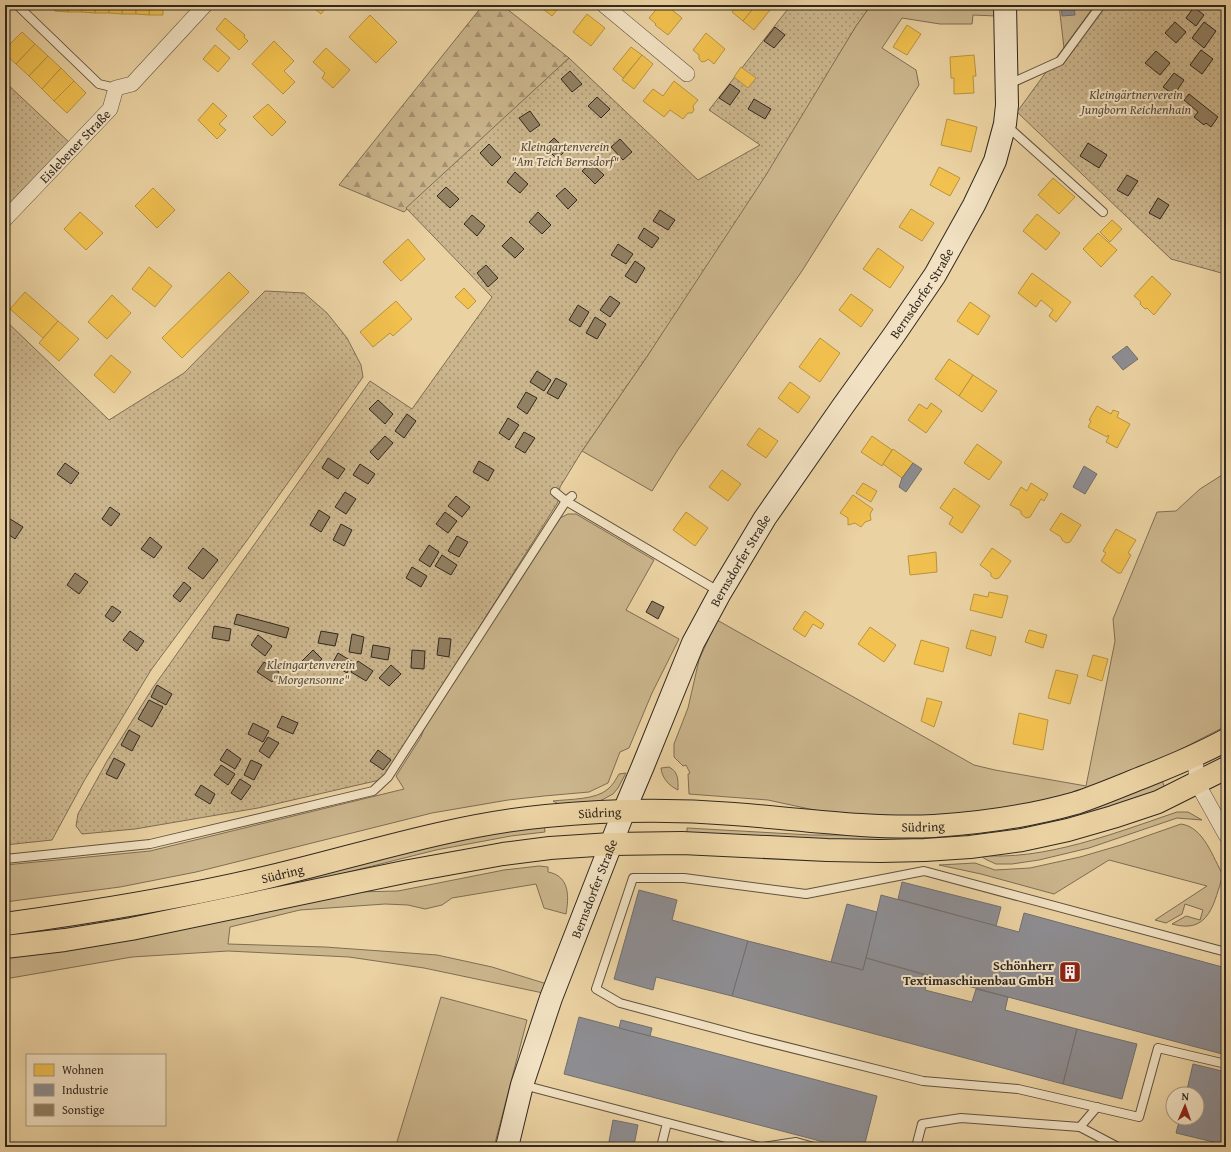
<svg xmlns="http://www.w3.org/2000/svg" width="1231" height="1152" viewBox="0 0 1231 1152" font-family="'Gentium Book Plus',serif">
  <defs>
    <pattern id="forest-firs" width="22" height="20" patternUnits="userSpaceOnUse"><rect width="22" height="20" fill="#cbb58c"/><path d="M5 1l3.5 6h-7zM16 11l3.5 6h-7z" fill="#a59372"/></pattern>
    <pattern id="garden-dots" width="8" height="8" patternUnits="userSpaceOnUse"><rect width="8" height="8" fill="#cbb58c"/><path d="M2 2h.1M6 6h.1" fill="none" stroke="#a59372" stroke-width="1.8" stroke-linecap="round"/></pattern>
  </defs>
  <rect width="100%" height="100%" fill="#ebd2a2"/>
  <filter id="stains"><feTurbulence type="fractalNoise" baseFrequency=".005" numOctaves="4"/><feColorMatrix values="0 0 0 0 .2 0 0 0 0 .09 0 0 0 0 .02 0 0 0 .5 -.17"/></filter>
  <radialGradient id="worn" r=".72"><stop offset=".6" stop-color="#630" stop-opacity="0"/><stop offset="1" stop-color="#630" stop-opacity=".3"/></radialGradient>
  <g fill="#cbb58c" stroke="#7e6e56">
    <polygon points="871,5 996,5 996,16 973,15 972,24 940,24 902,18 882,48 916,70 919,85 802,271 677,451 652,491 582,451 648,355 856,26"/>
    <polygon points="1059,5 1095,5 1064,48"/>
    <polygon points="1222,475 1226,479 1226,726 1162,759 1084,791 1007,808 932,817 828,813 768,800 689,794 688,774 690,773 686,765 683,766 674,757 674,744 688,708 699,660 717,620 974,765 995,770 1086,786 1115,641 1113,619 1157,512 1176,511 1200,489"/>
    <polygon points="568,514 576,514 654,560 626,610 679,639 652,693 629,748 620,752 608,783 589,792 544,796 508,800 432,813 196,872 120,887 5,902 5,865 150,851 404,789 396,776 421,737 426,723 560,518"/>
    <path d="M 669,767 C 679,772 678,781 678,790 C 669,786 662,778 661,768 Z"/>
    <path d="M 626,773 L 618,788 L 613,794 L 598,802 L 564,807 L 553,801 C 569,799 596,800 608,789 C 613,785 616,779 619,774 Z"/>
    <polygon points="1161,778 1165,788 1132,801 1049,825 970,838 883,842 687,835 687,828 811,835 899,835"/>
    <path d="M 1177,812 L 1188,812 L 1202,820 L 1177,818 L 1089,848 L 1039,860 L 1012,864 L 996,864 L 987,860 L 979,855 C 1042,862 1118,832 1177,812 Z"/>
    <polygon points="544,824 545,832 511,836 436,850 261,894 192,909 5,939 5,932 417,847"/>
    <path d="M 1181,824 C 1204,827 1213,858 1223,875 C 1214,902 1210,935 1172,924 L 1186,916 L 1200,920 L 1203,910 L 1185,904 L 1182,914 L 1166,923 L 1155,920 L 1207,886 L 1109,860 L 1054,894 L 981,874 L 939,865 L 975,863 L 995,870 L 1030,868 L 1080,857 L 1121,845 Z"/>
    <path d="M 539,866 L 548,867 L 548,872 C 570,876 569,897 566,914 L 544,908 L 536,884 L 452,898 L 442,905 L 425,909 L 408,905 L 385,904 L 300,910 L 230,927 L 228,944 L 325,947 L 437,955 L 492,967 L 547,984 L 543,993 L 424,968 L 349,957 L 228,951 L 132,957 L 5,979 L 5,956 L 356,892 L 398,891 L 504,870 Z"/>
    <polygon points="441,997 527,1020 494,1147 407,1147 396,1145"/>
  </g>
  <polygon fill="url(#forest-firs)" stroke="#7e6e56" points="483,5 502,5 569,58 404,212 339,185"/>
  <g fill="url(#garden-dots)" stroke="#7e6e56">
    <polygon points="791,5 871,5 856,26 766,175 648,355 582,451 560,487 558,502 384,779 258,808 135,829 82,834 76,826 78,814 107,761 152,689 370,381 412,409 492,297 406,208 569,58 698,180 760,145 709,110"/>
    <polygon points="1095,5 1226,5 1225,274 1171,259 1017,112"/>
    <polygon points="5,82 71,144 5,208"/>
    <polygon points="265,291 304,293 327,313 347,338 361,365 363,377 248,539 151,670 84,781 52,840 5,845 5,320 109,420 184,373"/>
  </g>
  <g fill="#f2c14e" stroke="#b89340">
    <polygon points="55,5 69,5 68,12 55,11"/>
    <polygon points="69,5 82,5 82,12 68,12"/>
    <polygon points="82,5 96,5 95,13 82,12"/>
    <polygon points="96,5 109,5 109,13 95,13"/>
    <polygon points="109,5 123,5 122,14 109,13"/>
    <polygon points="123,5 136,5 136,14 122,14"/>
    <polygon points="136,5 150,5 149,15 136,14"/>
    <polygon points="150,5 163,5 163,15 149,15"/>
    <polygon points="310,5 328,5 321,14"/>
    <polygon points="538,5 561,5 552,16"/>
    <polygon points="660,5 666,5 682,18 668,35 655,25 656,24 649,18"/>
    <polygon points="737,5 756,5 743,21 732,12"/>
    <polygon points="756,5 774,5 754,30 743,21"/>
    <polygon points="587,14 605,28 591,46 573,32"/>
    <polygon points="5,15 10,20 5,26"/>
    <polygon points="370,15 397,42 376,63 349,37"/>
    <polygon points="225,18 245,35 244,37 248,41 239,50 216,29"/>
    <polygon points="907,25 921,34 907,55 893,47"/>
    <polygon points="22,32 35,44 16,64 5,54 5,49"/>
    <polygon points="706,33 725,49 714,64 708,59 706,61 702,62 699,59 699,55 693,50"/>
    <polygon points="274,41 294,61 284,71 295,82 283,94 252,64"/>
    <polygon points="35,44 48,56 29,76 16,64"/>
    <polygon points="215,45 230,58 218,72 203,59"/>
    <polygon points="631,47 642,55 623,78 613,69"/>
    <polygon points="326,48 350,70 333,88 322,78 325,73 313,62"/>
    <polygon points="642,55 653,64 634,89 622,80"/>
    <polygon points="974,55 976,76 973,76 974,93 954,94 954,78 951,78 950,57"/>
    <polygon points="48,56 61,68 42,89 29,76"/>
    <polygon points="741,67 756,78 748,88 734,77"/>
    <polygon points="61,68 74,81 54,101 42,89"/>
    <polygon points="74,81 86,93 67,113 54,101"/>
    <polygon points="674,81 698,100 693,106 694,110 692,113 688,113 683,119 670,110 664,117 643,101 653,89 663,96"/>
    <polygon points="213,103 227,116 219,124 226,130 217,139 198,120"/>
    <polygon points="268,104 286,122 272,136 253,117"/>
    <polygon points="947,119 977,127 971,152 941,145"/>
    <polygon points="939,167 960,178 950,196 930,185"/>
    <polygon points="1053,178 1075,197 1059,214 1038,195"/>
    <polygon points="153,188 175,210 157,228 135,206"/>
    <polygon points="911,209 934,223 922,241 899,227"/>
    <polygon points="80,212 103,233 86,250 64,229"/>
    <polygon points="1037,214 1060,233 1046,250 1023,231"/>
    <polygon points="1112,220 1122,229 1110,242 1100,232"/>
    <polygon points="1098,233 1117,250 1101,267 1083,249"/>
    <polygon points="408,239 425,259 401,281 383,262"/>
    <polygon points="878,248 904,267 890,288 863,269"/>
    <polygon points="149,267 172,286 155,307 132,289"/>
    <polygon points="229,272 249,292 182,358 162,338"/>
    <polygon points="1032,273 1071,302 1056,322 1049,316 1053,310 1041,300 1036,307 1018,293"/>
    <polygon points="1152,276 1171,294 1154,315 1147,308 1145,309 1140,304 1141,302 1134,296"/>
    <polygon points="464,288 476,301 468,309 455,297"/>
    <polygon points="25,292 58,321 43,338 10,309"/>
    <polygon points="851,294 873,310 861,327 839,310"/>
    <polygon points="112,295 131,313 107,339 88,322"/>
    <polygon points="396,301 412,319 393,336 390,333 373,347 360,332"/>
    <polygon points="970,302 990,316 978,335 957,321"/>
    <polygon points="58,321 79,339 59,361 39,343"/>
    <polygon points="820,338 840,353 820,382 799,367"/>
    <polygon points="111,355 131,372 114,393 94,375"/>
    <polygon points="949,359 973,375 959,396 935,379"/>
    <polygon points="973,375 997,391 982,412 959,396"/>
    <polygon points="790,382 810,397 798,413 778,398"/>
    <polygon points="931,403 942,411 926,433 908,420 919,404 927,409"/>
    <polygon points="1097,406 1111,414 1113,410 1119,412 1117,417 1130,424 1117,448 1106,442 1109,436 1108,435 1107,437 1088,427 1091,421 1089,420"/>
    <polygon points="759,428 778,441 766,458 747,445"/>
    <polygon points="872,436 892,450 882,466 861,452"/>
    <polygon points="977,444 1002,462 989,480 964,463"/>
    <polygon points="893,449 913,463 902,478 883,464"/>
    <polygon points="722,470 741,484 728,501 709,487"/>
    <polygon points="863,483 877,491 871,502 856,493"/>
    <polygon points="1031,483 1048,494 1044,501 1041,499 1030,517 1026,518 1021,514 1021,511 1010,505 1021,487 1027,491"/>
    <polygon points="954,488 980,506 962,533 949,524 953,517 940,508"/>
    <polygon points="853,495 873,509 870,514 871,520 865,522 861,527 855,523 848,525 848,518 840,513"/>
    <polygon points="686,512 708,528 695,546 673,530"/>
    <polygon points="1061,513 1081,525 1070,542 1066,543 1062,540 1061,537 1050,530"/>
    <polygon points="1116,529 1136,540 1128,553 1131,555 1121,573 1118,573 1101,561 1106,553 1103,551"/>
    <polygon points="992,548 1011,561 999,578 995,579 991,576 991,573 980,565"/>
    <polygon points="936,552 937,572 910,575 908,556"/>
    <polygon points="989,592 1008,596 1002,618 970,610 974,594 988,597"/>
    <polygon points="805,611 824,624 821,629 813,624 805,637 793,629"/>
    <polygon points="870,627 896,645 884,662 858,644"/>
    <polygon points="971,630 996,637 991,656 966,648"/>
    <polygon points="1029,630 1047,635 1043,648 1025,642"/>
    <polygon points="921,640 949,648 943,672 914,664"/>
    <polygon points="1093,655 1108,659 1102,681 1087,676"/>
    <polygon points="1056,670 1078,675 1070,704 1048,698"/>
    <polygon points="927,698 942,702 934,727 921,721"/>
    <polygon points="1019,713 1048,720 1043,750 1013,744"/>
  </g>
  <g fill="#8d8d92" stroke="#716f70">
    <polygon points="1061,5 1074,5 1075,15 1062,16"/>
    <polygon points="1127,346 1138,359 1123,370 1112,357"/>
    <polygon points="913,463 922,469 906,492 899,487 902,478"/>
    <polygon points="1084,466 1097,474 1085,494 1073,487"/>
    <polygon points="902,882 1001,907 996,926 898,899"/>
    <polygon points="639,890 677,900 672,920 748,941 732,996 656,977 653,990 614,979"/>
    <polygon points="881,895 1019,932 1024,913 1226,968 1226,1055 1008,997 866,958"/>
    <polygon points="847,904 877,912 863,970 831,962"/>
    <polygon points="748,941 863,970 866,958 928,976 925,990 972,1002 976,989 1008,997 1005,1010 1077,1029 1063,1084 732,996"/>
    <polygon points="579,1017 877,1096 864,1147 843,1147 564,1074"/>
    <polygon points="621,1020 652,1028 650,1036 619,1028"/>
    <polygon points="1077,1029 1137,1044 1122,1099 1063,1084"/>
    <polygon points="1193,1064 1226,1072 1226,1145 1176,1133 1180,1118 1197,1118 1197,1094 1186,1094"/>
    <polygon points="613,1120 638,1125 634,1145 625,1143 625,1147 608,1147"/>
  </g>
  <g fill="#928063" stroke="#31281f">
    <polygon points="1194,7 1204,15 1196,26 1186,18"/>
    <polygon points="1175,22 1186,32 1176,43 1165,33"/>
    <polygon points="1204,22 1216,31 1204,48 1192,38"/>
    <polygon points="775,27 785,35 774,48 764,41"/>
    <polygon points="1201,50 1213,59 1202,74 1190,65"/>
    <polygon points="1156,51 1170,63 1160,75 1145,63"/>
    <polygon points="570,71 582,84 572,92 561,79"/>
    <polygon points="1174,73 1184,80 1174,95 1163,87"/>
    <polygon points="730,84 740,91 730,105 719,98"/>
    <polygon points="1189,94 1218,117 1211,127 1206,123 1204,125 1194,117 1198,112 1184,100"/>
    <polygon points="597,97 610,109 601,118 588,106"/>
    <polygon points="754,99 771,109 765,119 748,109"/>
    <polygon points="530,111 540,125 530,132 519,118"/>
    <polygon points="554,138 566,150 557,159 545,147"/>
    <polygon points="620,139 632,152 623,160 611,147"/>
    <polygon points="1088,143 1107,155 1099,168 1080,156"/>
    <polygon points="489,144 501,157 492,166 480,153"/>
    <polygon points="591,163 604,175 595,184 582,171"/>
    <polygon points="515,172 528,184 520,193 507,182"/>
    <polygon points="1127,175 1138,181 1128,196 1117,190"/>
    <polygon points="446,187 459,199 450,208 437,196"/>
    <polygon points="565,188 577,200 568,209 556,196"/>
    <polygon points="1158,198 1169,205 1160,219 1149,213"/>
    <polygon points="660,210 675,220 668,230 653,221"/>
    <polygon points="538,212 551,225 542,234 529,222"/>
    <polygon points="472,215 485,226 477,236 464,224"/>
    <polygon points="644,228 659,238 652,248 638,238"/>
    <polygon points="511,237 524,249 515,258 502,246"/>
    <polygon points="618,244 633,254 626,264 611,255"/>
    <polygon points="635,261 645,268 636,283 625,276"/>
    <polygon points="486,265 498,278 488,287 477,273"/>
    <polygon points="610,296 620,303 610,317 600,310"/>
    <polygon points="578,305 589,312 580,327 569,320"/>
    <polygon points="595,317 606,324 597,339 586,333"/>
    <polygon points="537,371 551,380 544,391 530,382"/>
    <polygon points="556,378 567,384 558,399 547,393"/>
    <polygon points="526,392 537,398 527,414 517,407"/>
    <polygon points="378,400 393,414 385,424 369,409"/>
    <polygon points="407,414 416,421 404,438 395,431"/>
    <polygon points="508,418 519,425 509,440 499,433"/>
    <polygon points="524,432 535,438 525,453 515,447"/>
    <polygon points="385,436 393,443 378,460 370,452"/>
    <polygon points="328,458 345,469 338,479 322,468"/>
    <polygon points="479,461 494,470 488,481 473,472"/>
    <polygon points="65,463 79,473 71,484 57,474"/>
    <polygon points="360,464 375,474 368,484 353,475"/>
    <polygon points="345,492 356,499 346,514 335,507"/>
    <polygon points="456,496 470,507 462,517 448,506"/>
    <polygon points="110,507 120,514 111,526 102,519"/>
    <polygon points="319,510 330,517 321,532 310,525"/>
    <polygon points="445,512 457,521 448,533 436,524"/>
    <polygon points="7,517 23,527 15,539 5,532 5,519"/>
    <polygon points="341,524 352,530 344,546 333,540"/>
    <polygon points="457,536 468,542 459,557 448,551"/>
    <polygon points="150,537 162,547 154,558 141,549"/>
    <polygon points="429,545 439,552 430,567 419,560"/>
    <polygon points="203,548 218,560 203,579 188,568"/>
    <polygon points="442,555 457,565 451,575 435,566"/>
    <polygon points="412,567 427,576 421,587 406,578"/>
    <polygon points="75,573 88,582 79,594 67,585"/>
    <polygon points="184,582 191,588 180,602 173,596"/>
    <polygon points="652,601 664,607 658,619 646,612"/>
    <polygon points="112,606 121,612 113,622 105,616"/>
    <polygon points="237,614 289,628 286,638 234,624"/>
    <polygon points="214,626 231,629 229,641 212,638"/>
    <polygon points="130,631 144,641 137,651 123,640"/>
    <polygon points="321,631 338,634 335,646 318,643"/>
    <polygon points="352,634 364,637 361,654 349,652"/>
    <polygon points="258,635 272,646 265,656 251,645"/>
    <polygon points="439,638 451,639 449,657 437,655"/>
    <polygon points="373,645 390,648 388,660 371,657"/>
    <polygon points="313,650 322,659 310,671 301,662"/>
    <polygon points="412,650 425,651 424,669 411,668"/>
    <polygon points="338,653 353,662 347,673 332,664"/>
    <polygon points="358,661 373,671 366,681 351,672"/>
    <polygon points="264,662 279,672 272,682 257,672"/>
    <polygon points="391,665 401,674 389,686 379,678"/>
    <polygon points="157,685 172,694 166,705 151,697"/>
    <polygon points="149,700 163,707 152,727 138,719"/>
    <polygon points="282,716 298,723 293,734 277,727"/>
    <polygon points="253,723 269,731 263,742 248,734"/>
    <polygon points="129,730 140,736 132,751 121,745"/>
    <polygon points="268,737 279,743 269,758 259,751"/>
    <polygon points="227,749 241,759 235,769 220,760"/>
    <polygon points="378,750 391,760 383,770 370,761"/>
    <polygon points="114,758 125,764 117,779 106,774"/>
    <polygon points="251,760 262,765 254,780 244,775"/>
    <polygon points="221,765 235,774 228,785 214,775"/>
    <polygon points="240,779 251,786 241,800 231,793"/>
    <polygon points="201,785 215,794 210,804 195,795"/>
  </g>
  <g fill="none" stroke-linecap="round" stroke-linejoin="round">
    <g stroke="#605240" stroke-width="10">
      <g id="lane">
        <polyline points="17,5 99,84 116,88"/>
        <polyline points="1007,85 1060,61 1101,5"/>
        <polyline points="1007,126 1103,212"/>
        <polyline points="555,492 566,501 720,592"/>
        <polyline points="5,859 150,844 373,791 388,777 566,501 572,496"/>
        <polyline points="1226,952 924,871 806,894 684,878 633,878 596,989 620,1003 751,1038 923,1081 1018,1089 1139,1117 1158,1048 1226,1064"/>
        <polyline points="523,1085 760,1147"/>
        <polyline points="1080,1127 1118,1147"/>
        <polyline points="661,1147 667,1123"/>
        <polyline points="763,1147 796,1142 814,1147"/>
        <polyline points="916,1147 922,1124 961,1118 1080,1127 1097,1107"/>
      </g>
    </g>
    <g stroke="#605240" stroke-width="16">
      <g id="street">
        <polyline points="604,5 687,74"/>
        <path id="s1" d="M 5,219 L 110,109 L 116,88 L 132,84 L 205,5"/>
        <polyline points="1195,757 1197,783 1226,835"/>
      </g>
    </g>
    <g stroke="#31281f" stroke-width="24">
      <g id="secondary">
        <path id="s2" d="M 507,1147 L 522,1085 L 551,998 L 624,811 L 643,766 L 693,643 L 720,593 L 765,518 L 843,406 L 894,335 L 935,275 L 974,205 L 995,161 L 1005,124 L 1007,105 L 1005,5"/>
      </g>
    </g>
    <g stroke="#31281f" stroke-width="24">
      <g id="primary">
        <path id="s3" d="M 5,924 C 92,912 179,898 264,878 C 358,856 450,825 546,816 C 608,810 671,809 734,814 C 800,819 867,829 934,826 C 981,823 1030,816 1076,803 C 1100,795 1123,785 1146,776 C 1174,765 1200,754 1226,740"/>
        <polyline points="5,947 65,940 131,929 409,871 503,854 550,848 611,844 682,843 827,850 880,851 925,850 970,847 1022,840 1068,830 1113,817 1158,802 1226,768"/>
      </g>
    </g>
    <use href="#lane" stroke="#f2e2c3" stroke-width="8"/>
    <use href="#street" stroke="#f2e2c3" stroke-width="15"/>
    <use href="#secondary" stroke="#f2e2c3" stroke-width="22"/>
    <use href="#primary" stroke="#ebd2a2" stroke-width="22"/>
  </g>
  <defs>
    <g id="building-square" transform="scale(1.15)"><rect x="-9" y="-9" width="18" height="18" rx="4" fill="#8f2418" stroke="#f2e2c3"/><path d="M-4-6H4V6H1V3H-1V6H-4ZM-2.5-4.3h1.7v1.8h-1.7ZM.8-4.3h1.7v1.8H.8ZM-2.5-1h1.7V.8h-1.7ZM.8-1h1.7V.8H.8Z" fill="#fff"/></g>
  </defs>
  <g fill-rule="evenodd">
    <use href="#building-square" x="1070" y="972"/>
  </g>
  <g text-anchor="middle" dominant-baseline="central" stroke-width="4" stroke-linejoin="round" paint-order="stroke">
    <g font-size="13" font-style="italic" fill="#584b3a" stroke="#f2e2c3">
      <text x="1136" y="94">Kleingärtnerverein<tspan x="1136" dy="15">Jungborn Reichenhain</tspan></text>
      <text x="565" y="146">Kleingartenverein<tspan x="565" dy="15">"Am Teich Bernsdorf"</tspan></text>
      <text x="311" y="664">Kleingartenverein<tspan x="311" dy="15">"Morgensonne"</tspan></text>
    </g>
    <g font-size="13" fill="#31281f" stroke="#f2e2c3">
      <text stroke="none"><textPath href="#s1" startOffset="101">Eislebener Straße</textPath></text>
      <text stroke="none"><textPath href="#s2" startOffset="956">Bernsdorfer Straße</textPath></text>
      <text stroke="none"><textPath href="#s2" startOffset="633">Bernsdorfer Straße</textPath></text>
      <text stroke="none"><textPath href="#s3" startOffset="606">Südring</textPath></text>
      <text stroke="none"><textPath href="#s3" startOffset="930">Südring</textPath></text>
      <text stroke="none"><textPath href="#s3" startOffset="282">Südring</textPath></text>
      <text stroke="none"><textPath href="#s2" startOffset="273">Bernsdorfer Straße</textPath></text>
    </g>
    <g font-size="13" font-weight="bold" fill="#31281f" stroke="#f2e2c3" text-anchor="end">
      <text x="1054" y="965">Schönherr<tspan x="1054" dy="15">Textimaschinenbau GmbH</tspan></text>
    </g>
  </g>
  <rect width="1231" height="1152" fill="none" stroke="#ebd2a2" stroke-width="20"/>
  <rect x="6" y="6" width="1219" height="1140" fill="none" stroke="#31281f" stroke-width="2"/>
  <rect x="10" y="10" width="1211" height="1132" fill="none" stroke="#31281f"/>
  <rect x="26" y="1054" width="140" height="72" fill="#f2e2c3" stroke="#a59881"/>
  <rect x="34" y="1064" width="20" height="12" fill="#f2c14e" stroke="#a59881"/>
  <text x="62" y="1074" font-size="12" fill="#31281f">Wohnen</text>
  <rect x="34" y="1084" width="20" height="12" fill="#8d8d92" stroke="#a59881"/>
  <text x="62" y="1094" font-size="12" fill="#31281f">Industrie</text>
  <rect x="34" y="1104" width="20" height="12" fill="#928063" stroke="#a59881"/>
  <text x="62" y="1114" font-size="12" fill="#31281f">Sonstige</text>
  <g transform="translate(1185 1106) rotate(2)"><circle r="19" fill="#f2e2c3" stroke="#a59881"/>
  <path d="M0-3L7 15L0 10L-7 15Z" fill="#8f2418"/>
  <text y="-6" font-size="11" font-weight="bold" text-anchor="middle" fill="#31281f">N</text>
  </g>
  <rect width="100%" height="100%" filter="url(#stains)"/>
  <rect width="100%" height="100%" fill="url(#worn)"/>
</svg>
